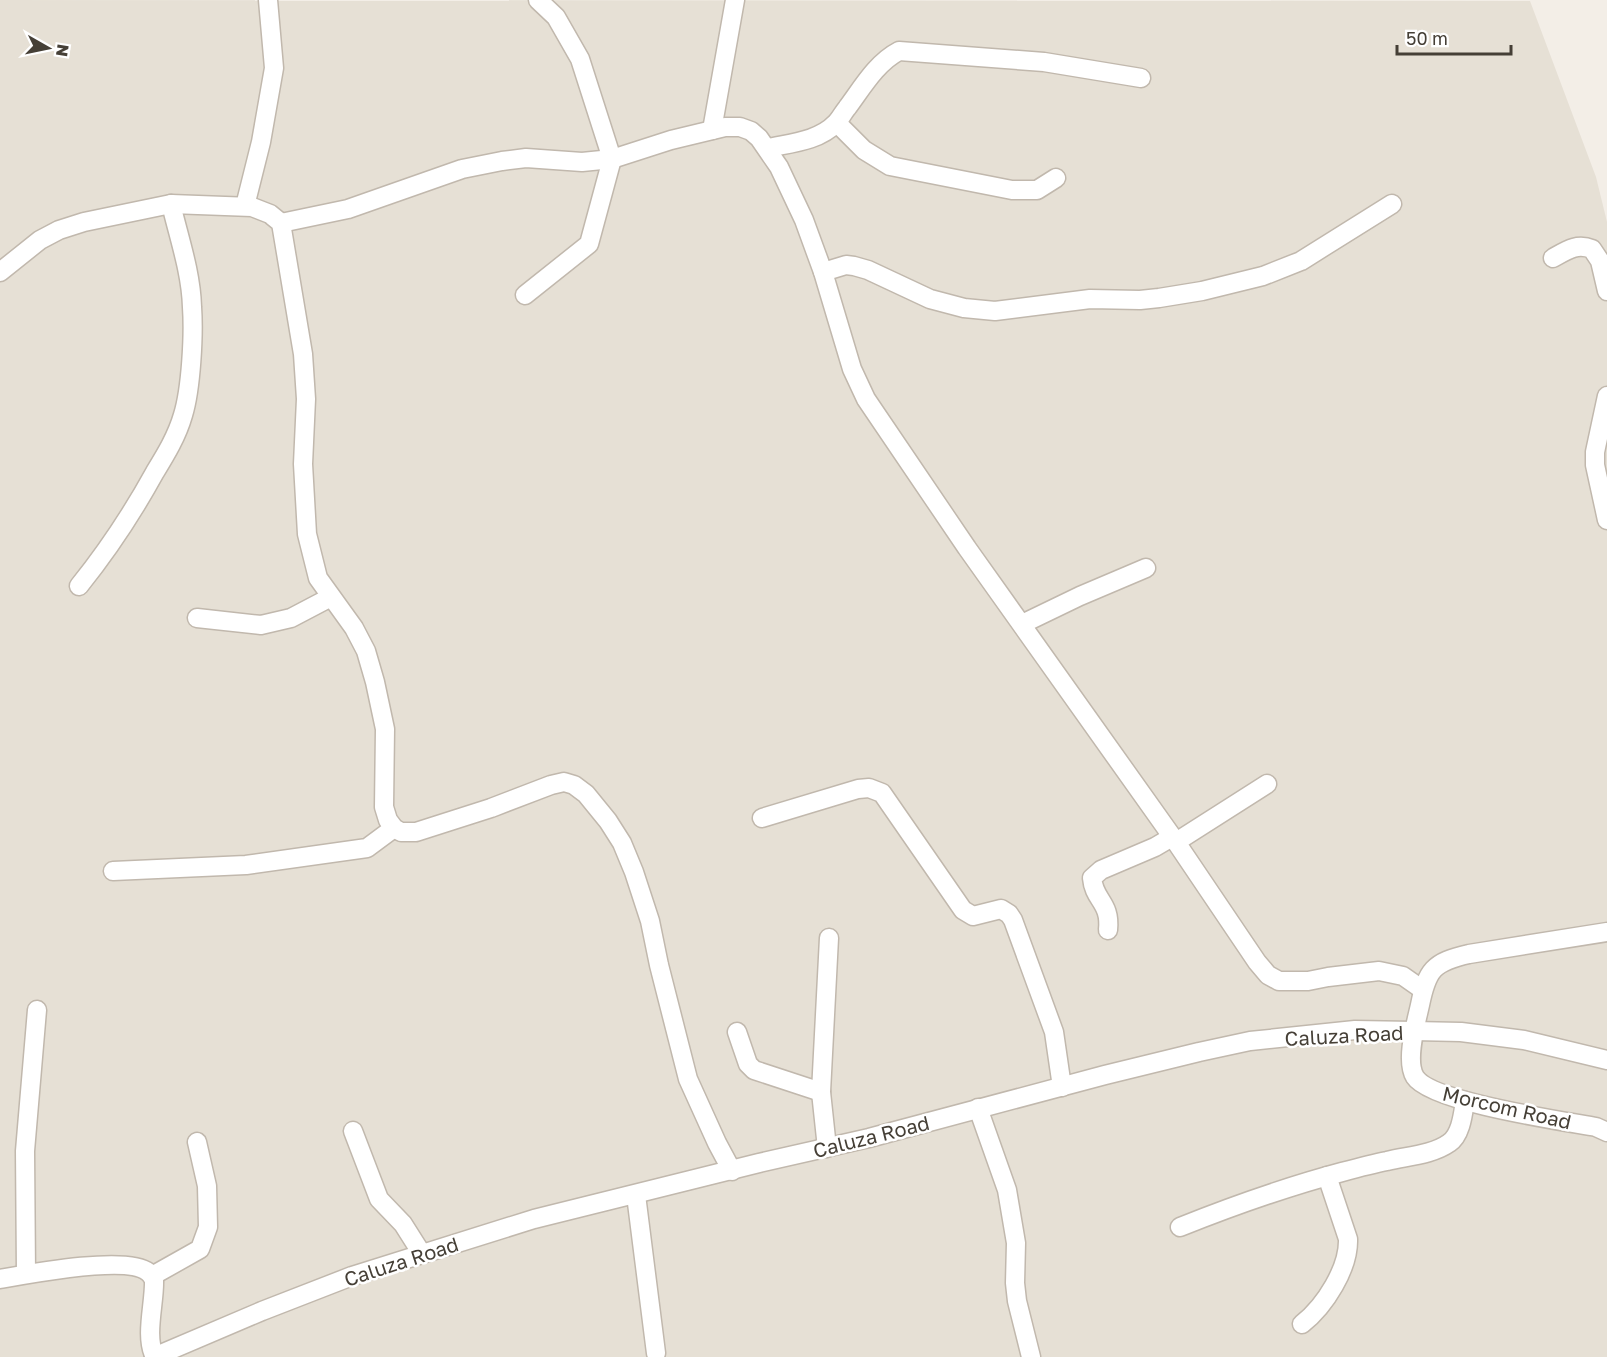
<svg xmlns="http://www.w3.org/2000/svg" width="1607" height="1357" viewBox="0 0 1607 1357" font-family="'Golos Text',sans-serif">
  <rect width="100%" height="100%" fill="#f3eee7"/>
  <polygon fill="#e6e0d5" points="0,0 1530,1 1596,177 1607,222 1607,1357 0,1357"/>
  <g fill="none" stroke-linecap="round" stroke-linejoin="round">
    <g stroke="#c1b8ad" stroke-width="21">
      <g id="minor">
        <polyline points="837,123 864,150 890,166 1012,190 1037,190 1056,178"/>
        <polyline points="712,130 735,0"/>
        <path d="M 768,148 C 791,143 819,141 836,123 C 840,119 843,113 847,108 C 862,88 876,63 899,51 L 1044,62 L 1141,78"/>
        <polyline points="245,206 261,142 274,68 268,0"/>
        <polyline points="281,223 348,209 462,169 502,161 526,158 582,162 612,159 671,140 725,127 740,127 751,131 759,138 779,167 804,220 823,272 852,369 866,399 967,548 1176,842 1257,962 1268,975 1279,981 1308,981 1328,977 1379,971 1403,976 1423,990"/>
        <path d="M 1553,258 C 1567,250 1577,243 1592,249 L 1600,261 L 1607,291"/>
        <polyline points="0,272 40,240 59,230 84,222 171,204 252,207 270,214 281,223 303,354 306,399 303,464 307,534 318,578 354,628 366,651 375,682 385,729 384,807 388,820 394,828 401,832 416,832 491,808 551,785 564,782 574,785 586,794 608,821 622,843 634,872 650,921 659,965 688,1079 717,1143 732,1171"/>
        <polyline points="823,272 846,265 854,266 868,270 930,299 964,308 995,311 1090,299 1140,300 1159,298 1202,291 1263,276 1301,261 1392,204"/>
        <polyline points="525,295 589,244 612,159 580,59 556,17 538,0"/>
        <polyline points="1607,396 1595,452 1595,465 1607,520"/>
        <path d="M 79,586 C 108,550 133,512 155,472 C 166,454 177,436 183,415 C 191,389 194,335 192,307 C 191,272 179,238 171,204"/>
        <polyline points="197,618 261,625 291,618 331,597"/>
        <polyline points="1022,624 1080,596 1146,568"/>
        <polyline points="762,818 858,789 869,788 882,793 963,910 973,916 1001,909 1009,914 1013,920 1054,1032 1062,1087"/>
        <polyline points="1176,842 1267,784"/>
        <polyline points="113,871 246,865 367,848 394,828"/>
        <path d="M 1108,930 C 1111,902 1094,901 1092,878 L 1101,870 L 1155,847 L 1172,837"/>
        <path d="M 1607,932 L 1469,954 C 1433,962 1427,970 1420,1005 C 1416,1023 1405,1061 1415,1077 C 1431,1102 1563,1121 1596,1127 L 1607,1132"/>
        <polyline points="737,1032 748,1064 754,1070 821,1092"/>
        <polyline points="978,1108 1007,1190 1016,1243 1015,1283 1017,1301 1031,1357"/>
        <polyline points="353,1131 379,1199 403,1224 422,1254"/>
        <polyline points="827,1148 821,1092 829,938"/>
        <polyline points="636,1195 656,1353"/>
        <path d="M 1180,1227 C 1235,1205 1286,1187 1342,1172 C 1357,1168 1372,1164 1387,1161 C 1407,1156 1432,1155 1449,1143 C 1461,1135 1463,1114 1465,1101"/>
        <polyline points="26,1273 25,1151 37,1010"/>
        <polyline points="152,1276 200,1249 208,1227 207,1186 197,1142"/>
        <path d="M 0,1279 C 28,1274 127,1255 148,1272 C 151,1274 152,1276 154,1280 C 155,1302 144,1337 155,1357"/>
        <path d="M 1302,1324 C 1325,1306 1349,1268 1348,1239 L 1327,1176"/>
        <polyline points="154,1357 262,1311 352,1276 534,1219 759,1163 869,1138 1105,1075 1199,1052 1250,1041 1355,1030 1414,1031 1461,1032 1524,1040 1607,1060"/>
      </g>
    </g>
    <use href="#minor" stroke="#fff" stroke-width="18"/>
  </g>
  <g text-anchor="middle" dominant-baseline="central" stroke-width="5" stroke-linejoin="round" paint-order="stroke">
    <g font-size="20" fill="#453f36" stroke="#fff">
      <text transform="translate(1344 1035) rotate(-3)">Caluza Road</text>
      <text transform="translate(1507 1107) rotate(13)">Morcom Road</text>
      <text transform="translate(871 1136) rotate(-14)">Caluza Road</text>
      <text transform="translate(401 1261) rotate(-18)">Caluza Road</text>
    </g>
  </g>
  <g transform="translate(48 48) rotate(99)" stroke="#ffffff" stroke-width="4.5" paint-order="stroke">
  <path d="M0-4.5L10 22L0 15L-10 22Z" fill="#453f36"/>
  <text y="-9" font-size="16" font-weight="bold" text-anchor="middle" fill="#453f36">N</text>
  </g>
  <path d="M1397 45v9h114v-9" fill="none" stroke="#453f36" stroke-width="3"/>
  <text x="1406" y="45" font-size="18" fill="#453f36" stroke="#ffffff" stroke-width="4.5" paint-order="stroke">50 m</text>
</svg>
